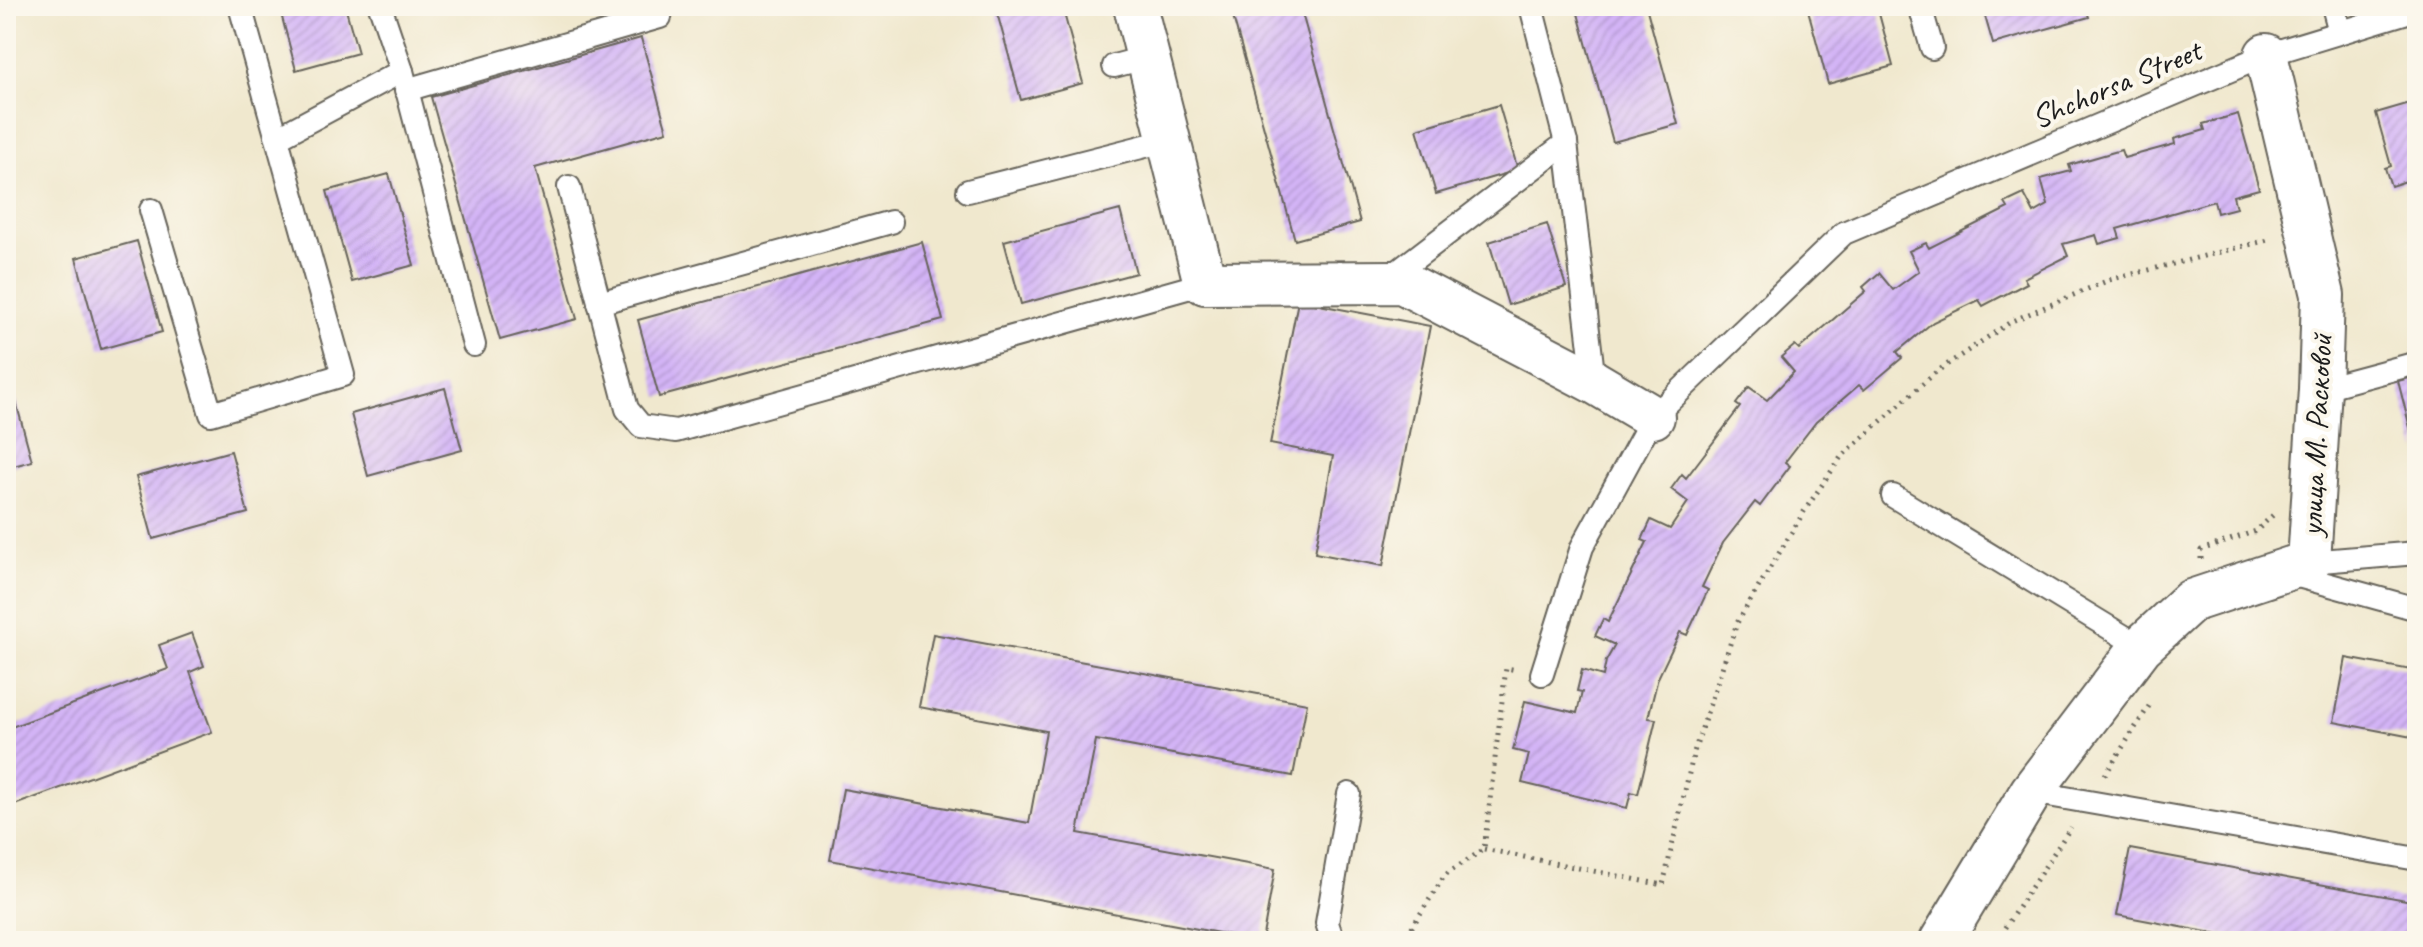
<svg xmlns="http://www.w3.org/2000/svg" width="2423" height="947" viewBox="0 0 2423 947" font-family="Caveat,sans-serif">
  <defs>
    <pattern id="building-hatch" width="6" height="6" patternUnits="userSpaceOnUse" patternTransform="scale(2)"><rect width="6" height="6" fill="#d3b4f6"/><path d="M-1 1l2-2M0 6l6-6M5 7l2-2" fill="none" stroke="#b59ad2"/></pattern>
  </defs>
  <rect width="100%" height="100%" fill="#fbf7ec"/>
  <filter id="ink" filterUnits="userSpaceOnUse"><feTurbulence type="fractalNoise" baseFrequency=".0125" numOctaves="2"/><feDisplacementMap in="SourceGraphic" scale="16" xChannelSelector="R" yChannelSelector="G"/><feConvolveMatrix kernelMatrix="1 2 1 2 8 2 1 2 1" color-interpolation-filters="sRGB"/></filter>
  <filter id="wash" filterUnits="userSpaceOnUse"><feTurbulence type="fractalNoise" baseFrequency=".006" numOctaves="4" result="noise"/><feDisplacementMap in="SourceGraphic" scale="32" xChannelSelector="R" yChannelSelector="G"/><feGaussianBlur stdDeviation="1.8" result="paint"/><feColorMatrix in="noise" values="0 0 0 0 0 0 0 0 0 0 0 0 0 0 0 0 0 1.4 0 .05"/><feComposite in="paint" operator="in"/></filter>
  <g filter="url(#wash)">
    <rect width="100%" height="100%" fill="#f0e8ce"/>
    <g id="blocks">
      <g fill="url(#building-hatch)">
        <polygon points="279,6 345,6 358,53 296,70"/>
        <polygon points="1007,6 1062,6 1083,83 1021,100 996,9"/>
        <polygon points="1230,6 1300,6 1360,222 1295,240"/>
        <polygon points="1576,6 1646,6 1678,124 1613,142"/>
        <polygon points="1807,6 1877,6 1893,66 1828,84"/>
        <polygon points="1982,6 2085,6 2089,17 1993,44"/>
        <polygon points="641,38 667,131 535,168 577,319 500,340 431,97"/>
        <polygon points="2417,101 2417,218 2416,218 2406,181 2391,186 2385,168 2391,166 2376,113"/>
        <polygon points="1499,105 1518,170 1436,194 1417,129"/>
        <polygon points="2238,114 2259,189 2233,196 2236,208 2217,213 2214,201 2117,229 2120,238 2099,244 2096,235 2063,244 2068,256 2024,278 2027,283 1983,306 1979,300 1933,322 1897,352 1902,358 1864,390 1859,385 1816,422 1785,462 1790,466 1760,506 1755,502 1723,543 1702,587 1708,590 1687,635 1680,632 1658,678 1648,718 1656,719 1638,794 1631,792 1627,808 1522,783 1529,754 1513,750 1525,701 1577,713 1582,692 1577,691 1582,670 1603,676 1606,661 1615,645 1595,636 1603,619 1608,622 1647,542 1642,540 1651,520 1670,529 1688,502 1671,489 1682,474 1686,478 1740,407 1736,404 1749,387 1767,400 1794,372 1781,357 1795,345 1799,349 1866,291 1863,287 1879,273 1893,290 1919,271 1909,251 1926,243 1929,248 2008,208 2005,203 2024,194 2034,213 2048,205 2041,179 2071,171 2069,165 2121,150 2124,158 2175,144 2174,139 2205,130 2203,124"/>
        <polygon points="389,174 414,265 352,282 327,191"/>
        <polygon points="1120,210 1136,273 1021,304 1004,241"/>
        <polygon points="1547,224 1566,287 1508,305 1489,242"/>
        <polygon points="137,241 162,332 101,349 76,258"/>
        <polygon points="922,242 943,320 659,397 638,320"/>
        <polygon points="1298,301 1430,326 1383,566 1315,553 1333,456 1270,444"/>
        <polygon points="6,365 32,461 6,468"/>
        <polygon points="2417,376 2417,450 2416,451 2398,381"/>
        <polygon points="445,388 462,450 368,476 351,414"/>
        <polygon points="231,451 248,513 153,539 136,477"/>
        <polygon points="192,633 204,666 190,672 212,732 12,806 6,788 6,729 168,669 159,645"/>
        <polygon points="933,634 1307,703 1293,776 1096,740 1078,833 1275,869 1262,941 830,860 843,789 1029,823 1046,731 919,707"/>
        <polygon points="2346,658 2417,671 2417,738 2334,722"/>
        <polygon points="2130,849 2417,902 2417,941 2255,941 2117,915"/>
      </g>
    </g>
  </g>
  <g filter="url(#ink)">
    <use href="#blocks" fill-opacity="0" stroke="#66635a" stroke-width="2"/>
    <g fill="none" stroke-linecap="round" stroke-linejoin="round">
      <g stroke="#66635a" stroke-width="26">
        <g id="service">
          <polyline points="380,6 402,71 474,345"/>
          <polyline points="1531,6 1566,143"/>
          <polyline points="1920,6 1932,48"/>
          <polyline points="2333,6 2340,32"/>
          <polyline points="1114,66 1148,57"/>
          <polyline points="406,90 660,17 662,6"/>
          <polyline points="277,138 402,71"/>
          <polyline points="569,187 627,409 641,426 676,431 1205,283"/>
          <polyline points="968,191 1169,140"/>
          <polyline points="151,210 211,414 343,375 240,6"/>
          <polyline points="1388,279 1566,143 1594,382"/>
          <polyline points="599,303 891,222"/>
          <polyline points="2320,389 2417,363"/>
          <polyline points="1893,496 2141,647"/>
          <polyline points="2309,562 2417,553"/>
          <polyline points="2287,573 2417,609"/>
          <polyline points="1542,674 1582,547 1653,417 1844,233 2266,55 2417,9"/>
          <polyline points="2031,792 2417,859"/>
          <polyline points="1333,941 1327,923 1349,794"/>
        </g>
      </g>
      <g stroke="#66635a" stroke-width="46">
        <g id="minor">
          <polyline points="1135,6 1205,283 1402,282 1594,382 1653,417"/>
          <polyline points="1941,941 2031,792 2141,647 2191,601 2309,562 2320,389 2323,295 2266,55"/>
        </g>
      </g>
      <g stroke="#66635a" stroke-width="5" stroke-dasharray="2 6" stroke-linecap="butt">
        <polyline points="2284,6 2287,21"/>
        <polyline points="2201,559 2201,550 2256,531 2273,515"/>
        <polyline points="2105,775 2149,706"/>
        <polyline points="1484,849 1663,885 1694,752 1737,623 1805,510 1841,457 1936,372 2012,321 2109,280 2272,239"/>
        <polyline points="1403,941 1445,875 1484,849 1506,668 1517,670"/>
        <polyline points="1996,941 2071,827"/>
      </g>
      <use href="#service" stroke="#fff" stroke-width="22"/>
      <use href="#minor" stroke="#fff" stroke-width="42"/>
    </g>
  </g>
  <g text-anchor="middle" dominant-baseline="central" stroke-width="8" stroke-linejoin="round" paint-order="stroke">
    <g font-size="32" fill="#1c1c1c" stroke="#fbf7ec">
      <text transform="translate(2116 84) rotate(-23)">Shchorsa Street</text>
      <text transform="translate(2316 435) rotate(-87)">улица М. Расковой</text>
    </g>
  </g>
  <rect width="2423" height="947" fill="none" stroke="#fbf7ec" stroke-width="32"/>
</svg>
